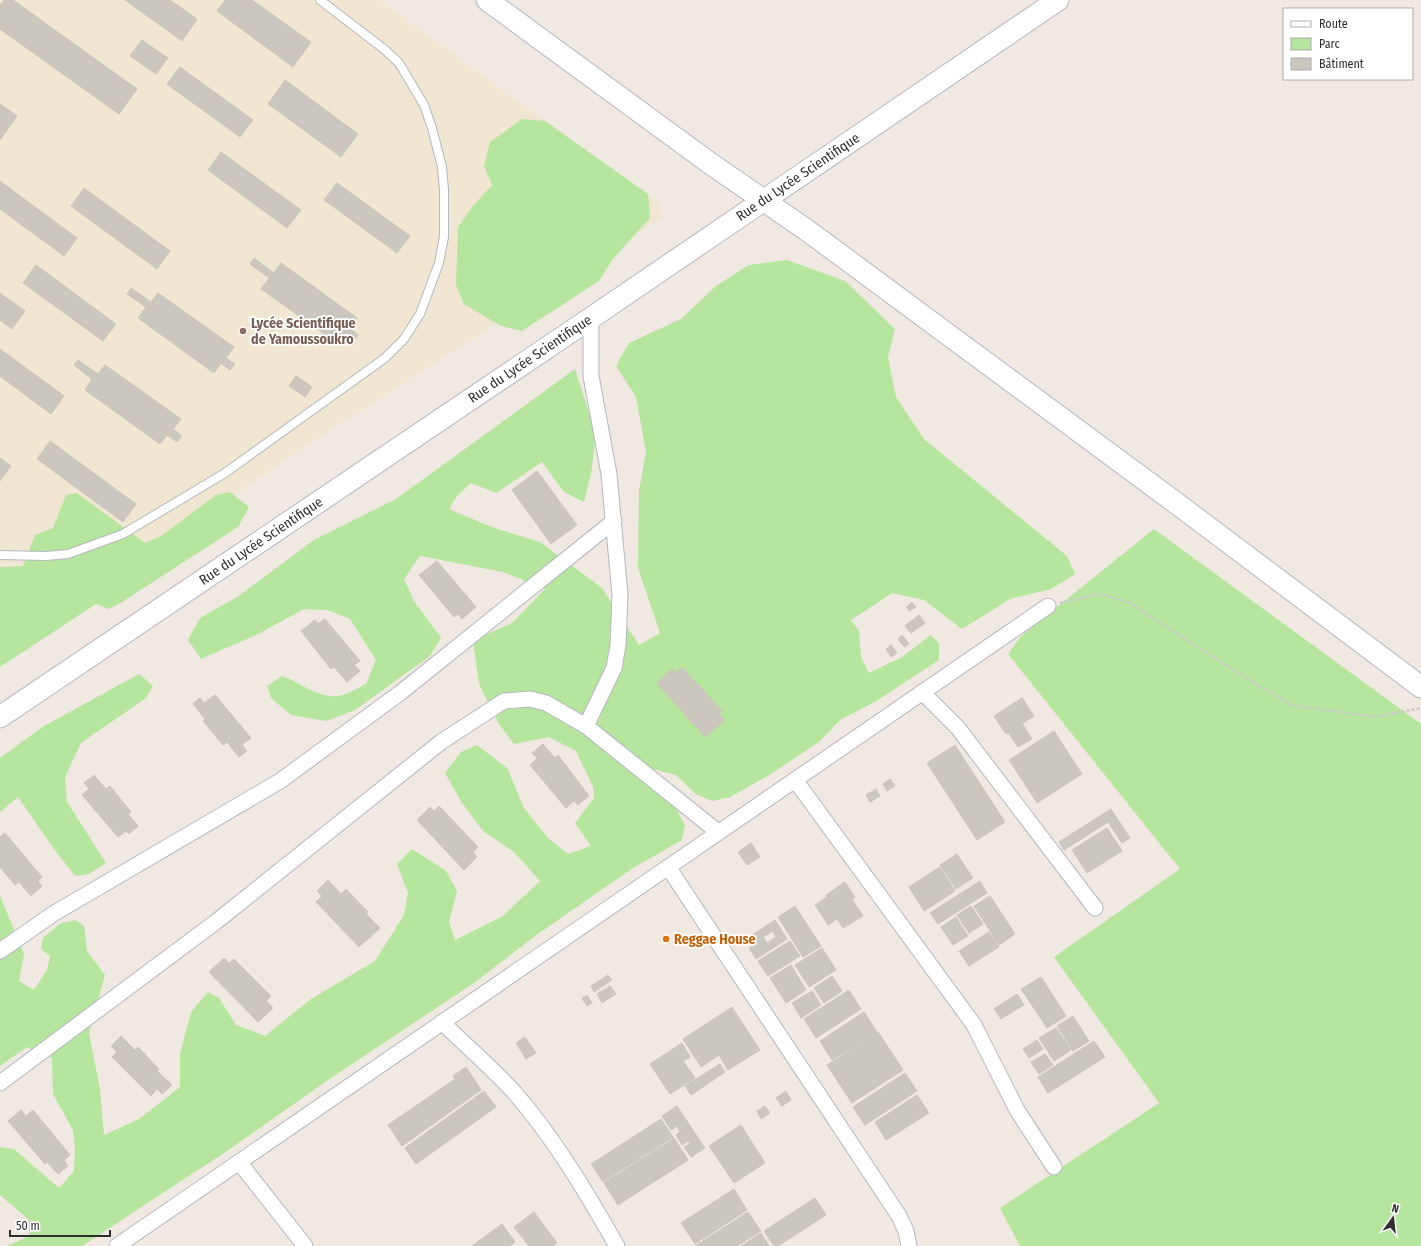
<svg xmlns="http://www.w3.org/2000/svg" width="1421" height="1246" viewBox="0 0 1421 1246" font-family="'Fira Sans Condensed',sans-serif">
  <rect width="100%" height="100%" fill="#efe9e1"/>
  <polygon fill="#f0e6d1" points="0,0 379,0 545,121 657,201 663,217 309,444 0,655"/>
  <g fill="#b6e59e">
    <polygon points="522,119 545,121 648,194 650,218 613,259 599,281 522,331 501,326 464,304 456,285 458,227 473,206 492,185 484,166 490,142"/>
    <path d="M 787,260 L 845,281 L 895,329 L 888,357 L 896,397 L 924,439 L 1067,556 L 1075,574 L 1051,589 L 1010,599 L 962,629 L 924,600 L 892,593 L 851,620 L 859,631 L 861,657 L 869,673 L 902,657 L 931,635 L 939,643 L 939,660 L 878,700 L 840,720 L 820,741 L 771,774 L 730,797 L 712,801 L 696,794 L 676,775 L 653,769 L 647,783 L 674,805 L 685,825 L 682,840 L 633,868 L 535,936 L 474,983 L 331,1078 L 227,1151 L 82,1246 L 7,1246 L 29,1236 L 29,1220 L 0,1195 L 0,1147 L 14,1149 L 59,1188 L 74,1171 L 75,1149 L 73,1130 L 53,1094 L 52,1058 L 27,1047 L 0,1066 L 0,896 L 24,954 L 19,981 L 34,990 L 47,970 L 50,956 L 41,949 L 43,938 L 61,923 L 75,920 L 84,926 L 87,951 L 105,975 L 89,1033 L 100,1089 L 104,1135 L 139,1119 L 180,1087 L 180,1054 L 191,1012 L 208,992 L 219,998 L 236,1025 L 265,1036 L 311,999 L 375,961 L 404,915 L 408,893 L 397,864 L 412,849 L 446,871 L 457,891 L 449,922 L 455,940 L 503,916 L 540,881 L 513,851 L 483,831 L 462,803 L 445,773 L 461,752 L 477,745 L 507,768 L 524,808 L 548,838 L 568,854 L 591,846 L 575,823 L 594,798 L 593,787 L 576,751 L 549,737 L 514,744 L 499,724 L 479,684 L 473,642 L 481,637 L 512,623 L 545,589 L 503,572 L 420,556 L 404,579 L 414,601 L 441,638 L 430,656 L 355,710 L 326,721 L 291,715 L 271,698 L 267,686 L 282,676 C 302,683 320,701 343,695 C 350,693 359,687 366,684 L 376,660 L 350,619 L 328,610 L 304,609 L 256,635 L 201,659 L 188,640 L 200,618 L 237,597 L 314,540 L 396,499 L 575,369 L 596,435 L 591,474 L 584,502 L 564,492 L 542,462 L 496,493 L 471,483 L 457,496 L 449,509 L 494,528 L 540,542 L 602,588 L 639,645 L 660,633 L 638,568 L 639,491 L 646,452 L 636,397 L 616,366 L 629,343 L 681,319 L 716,286 L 749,265 Z"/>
    <polygon points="230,492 249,507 238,527 122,602 109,609 96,604 0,667 0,567 23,566 35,535 53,528 66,495 77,493 145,543 161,536 216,495"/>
    <polygon points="1154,529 1421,724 1421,1246 1020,1246 1000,1208 1159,1103 1054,957 1180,869 1008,654 1021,636"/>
    <polygon points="139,674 153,686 146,698 81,743 65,777 67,802 106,863 89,874 75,876 54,849 18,797 0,812 0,758 44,726"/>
  </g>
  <g fill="#cbc7bf" stroke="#cbc5ba" fill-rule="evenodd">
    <polygon points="4,0 13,0 137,89 119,114 0,29 0,5"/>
    <polygon points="125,0 170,0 197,19 182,41"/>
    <polygon points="225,0 252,0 311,42 293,67 217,11"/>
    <polygon points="142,40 168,58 156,74 130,56"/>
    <polygon points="180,67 253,120 240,137 167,84"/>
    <polygon points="285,80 358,134 341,157 268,104"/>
    <polygon points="0,104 17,116 0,140"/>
    <polygon points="221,152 301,210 287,228 208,170"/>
    <polygon points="0,181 77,238 64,256 0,209"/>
    <polygon points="337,183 410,236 397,253 324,200"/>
    <polygon points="84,188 170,251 157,269 71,206"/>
    <polygon points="254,258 274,273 281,263 357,318 349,328 358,335 354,341 344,333 337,343 261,289 269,278 250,264"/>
    <polygon points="36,265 116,324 103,341 23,283"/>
    <polygon points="131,288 151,302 158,293 234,347 226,358 235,364 230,370 221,363 214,373 138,318 146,307 127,294"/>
    <polygon points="0,293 25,311 12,329 0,320"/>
    <polygon points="0,349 64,396 51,414 0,376"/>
    <polygon points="78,360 98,374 105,365 181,419 173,429 182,436 177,442 167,435 160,444 85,390 92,379 74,365"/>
    <polygon points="296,376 312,387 305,397 289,386"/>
    <polygon points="50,441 136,504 123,522 37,459"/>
    <polygon points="0,458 11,466 0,481"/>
    <polygon points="537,471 577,525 551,544 512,490"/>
    <polygon points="437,561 476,607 462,619 458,614 454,617 419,575"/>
    <polygon points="912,602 916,607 909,611 906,607"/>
    <polygon points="919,615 925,623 911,633 905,626"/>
    <polygon points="325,619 360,661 354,665 360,671 347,682 334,667 331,669 301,631 315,620 318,624"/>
    <polygon points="902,635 909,644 904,647 898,639"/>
    <polygon points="891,645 897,653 891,657 886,649"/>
    <polygon points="682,667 722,711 719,714 725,720 705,737 657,683 672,669 675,673"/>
    <polygon points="215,695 251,738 242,745 247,751 239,757 227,742 223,745 203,721 205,719 193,704 200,698 204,703"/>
    <polygon points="1022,698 1034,716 1006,734 994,716"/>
    <polygon points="1022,723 1032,739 1018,747 1008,732"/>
    <polygon points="1054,731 1082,774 1037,803 1009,760"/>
    <polygon points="543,744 555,758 558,755 589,796 578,805 574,801 566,808 530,765 537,758 532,753"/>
    <polygon points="955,745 1005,822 977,840 927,763"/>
    <polygon points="94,775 106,789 110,786 131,812 128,814 138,826 129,834 126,831 118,837 82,795 89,789 84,783"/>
    <polygon points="890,779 895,786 887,791 883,784"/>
    <polygon points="876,789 880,796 870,802 866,795"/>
    <polygon points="439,806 478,847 473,852 477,857 464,870 417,820 430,807 434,811"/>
    <polygon points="1111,809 1130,838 1122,843 1108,822 1064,850 1059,842"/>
    <polygon points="1107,828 1122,851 1087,873 1072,850"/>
    <polygon points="5,833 42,877 38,881 42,886 31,896 19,882 15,885 0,867 0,837"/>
    <polygon points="751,843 760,857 747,865 738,852"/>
    <polygon points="957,854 973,878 956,889 940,865"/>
    <polygon points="940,867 955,891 924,911 909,887"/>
    <polygon points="328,880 341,894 346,889 368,912 366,914 380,928 359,947 316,902 322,896 317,891"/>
    <polygon points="980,881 987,893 938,924 930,913"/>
    <polygon points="845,882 855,897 852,899 863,916 843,928 837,919 828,925 815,905 827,897 826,895"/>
    <polygon points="990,896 1015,934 999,945 974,906"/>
    <polygon points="795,906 821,946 803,957 778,917"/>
    <polygon points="971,906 983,924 969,933 957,915"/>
    <polygon points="956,917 968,936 953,945 941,927"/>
    <path d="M 775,920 L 787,939 L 756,959 L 749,948 L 754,945 L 749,937 ZM 773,931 L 776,937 L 767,943 L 763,937 Z"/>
    <polygon points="989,932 999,947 969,966 959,951"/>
    <polygon points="790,941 800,956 768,976 758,961"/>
    <polygon points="822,948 836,970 809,987 795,965"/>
    <polygon points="224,958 229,963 234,959 271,996 266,1001 273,1008 258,1022 209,972"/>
    <polygon points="791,965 806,990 786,1003 770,978"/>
    <polygon points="608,975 612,980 594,992 591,986"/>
    <polygon points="832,976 842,991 824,1003 814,988"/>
    <polygon points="1041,977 1066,1016 1047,1028 1021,989"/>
    <polygon points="610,986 616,994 602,1003 597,994"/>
    <polygon points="849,990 861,1009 816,1038 804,1019"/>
    <polygon points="812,991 821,1005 801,1018 792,1003"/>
    <polygon points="1017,994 1024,1005 1001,1019 994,1009"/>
    <polygon points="587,995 592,1003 587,1006 582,998"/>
    <polygon points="732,1007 760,1050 728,1070 719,1055 701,1067 683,1039"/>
    <polygon points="864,1012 877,1032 832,1060 820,1041"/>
    <polygon points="1073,1016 1089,1041 1073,1051 1057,1026"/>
    <polygon points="1056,1028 1071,1050 1054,1061 1039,1038"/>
    <polygon points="878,1032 903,1070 852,1103 827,1065"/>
    <polygon points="121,1036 135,1050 138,1047 159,1069 157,1071 172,1085 162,1094 157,1089 151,1096 112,1057 117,1052 111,1046"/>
    <polygon points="525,1037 536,1053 526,1059 516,1043"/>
    <polygon points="1037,1040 1043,1049 1029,1058 1023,1049"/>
    <polygon points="1094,1041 1105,1057 1048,1093 1038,1077"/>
    <polygon points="682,1043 690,1057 683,1061 695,1078 670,1094 650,1064"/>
    <polygon points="1045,1054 1053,1065 1039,1074 1031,1062"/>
    <polygon points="720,1064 725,1072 691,1095 685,1086"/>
    <polygon points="466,1067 481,1090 402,1146 388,1125 455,1079 453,1076"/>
    <polygon points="905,1073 917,1091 865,1125 853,1107"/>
    <polygon points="484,1091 496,1107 416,1164 405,1148"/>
    <polygon points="786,1091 791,1100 782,1106 776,1098"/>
    <polygon points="917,1095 929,1113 886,1140 875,1122"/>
    <polygon points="677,1106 705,1148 691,1157 684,1147 690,1144 688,1141 682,1145 676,1135 680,1132 677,1126 671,1130 662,1116"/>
    <polygon points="765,1106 770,1113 761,1119 757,1111"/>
    <polygon points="21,1110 26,1116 33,1110 70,1155 64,1160 68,1166 58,1174 47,1162 45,1164 8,1121"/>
    <polygon points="661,1119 673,1137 603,1182 591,1164"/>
    <polygon points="741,1125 765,1163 734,1183 709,1146"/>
    <polygon points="674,1138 688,1160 618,1205 604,1183"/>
    <polygon points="734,1189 747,1210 695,1244 681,1223"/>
    <polygon points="815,1198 826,1215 778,1246 774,1246 764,1231"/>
    <polygon points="534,1212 557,1243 553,1246 529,1246 514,1227"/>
    <polygon points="748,1212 761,1231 737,1246 695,1246"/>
    <polygon points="502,1224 515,1242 510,1246 472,1246"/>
    <polygon points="761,1233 769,1246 741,1246"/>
  </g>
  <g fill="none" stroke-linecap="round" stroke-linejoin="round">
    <g stroke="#b4b7c1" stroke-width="10">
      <polyline id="lane" points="0,555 46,556 68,554 123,534 225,473 385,358 404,339 420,314 439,263 444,237 444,190 442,167 432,128 424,105 399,63 384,49 320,0"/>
    </g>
    <g stroke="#b4b7c1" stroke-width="17">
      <g id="street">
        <polyline points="922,692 958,728 1095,908"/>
        <polyline points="586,726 614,668 618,645 620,595 609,474 591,376 591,318"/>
        <polyline points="795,780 974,1025 1017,1110 1054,1167"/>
        <polyline points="668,867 899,1216 906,1231 909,1246"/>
        <polyline points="0,951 53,914 280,781 400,693 614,521"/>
        <path d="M 442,1022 C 466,1046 492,1068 514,1092 C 555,1139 586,1192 617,1246"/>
        <polyline points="0,1083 217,921 441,742 504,701 530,699 546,703 586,726 718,832"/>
        <polyline points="239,1162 305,1246"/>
        <polyline points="117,1246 1048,606"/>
      </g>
    </g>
    <g stroke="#b4b7c1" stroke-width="23">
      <g id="secondary">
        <polyline points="487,0 711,164 808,231 1176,503 1421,687"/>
        <polyline points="0,717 591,318 1058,0"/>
      </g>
    </g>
    <polyline stroke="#c9c9c9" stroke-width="2.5" stroke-dasharray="3 2" stroke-linecap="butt" points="1060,603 1098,594 1128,602 1235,671 1291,705 1374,717 1421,708"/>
    <use href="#lane" stroke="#fff" stroke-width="8"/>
    <use href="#street" stroke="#fff" stroke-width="15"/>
    <use href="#secondary" stroke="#fff" stroke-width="21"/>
  </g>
  <circle fill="#8d6e63" stroke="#fff" stroke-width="1.5" cx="243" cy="331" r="4"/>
  <circle fill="#e8710a" stroke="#fff" stroke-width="1.5" cx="666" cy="939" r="4"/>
  <g text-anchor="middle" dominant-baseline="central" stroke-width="3.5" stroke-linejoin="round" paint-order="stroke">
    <g font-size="14" fill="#2e2e2e" stroke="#fff">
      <text transform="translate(798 177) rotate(-34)">Rue du Lycée Scientifique</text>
      <text transform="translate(530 359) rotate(-34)">Rue du Lycée Scientifique</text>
      <text transform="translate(261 541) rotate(-34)">Rue du Lycée Scientifique</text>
    </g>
    <g font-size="14" font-weight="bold" fill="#785e54" stroke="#fff" text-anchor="start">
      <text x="251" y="323">Lycée Scientifique<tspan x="251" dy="16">de Yamoussoukro</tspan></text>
    </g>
    <g font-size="14" font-weight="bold" fill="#c56008" stroke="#fff" text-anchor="start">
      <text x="674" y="939">Reggae House</text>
    </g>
  </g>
  <rect x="1283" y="8" width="130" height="72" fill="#ffffff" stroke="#ababab"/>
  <rect x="1291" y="21" width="20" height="6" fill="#ffffff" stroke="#ababab"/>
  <text x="1319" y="28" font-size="12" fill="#2e2e2e">Route</text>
  <rect x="1291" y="38" width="20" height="12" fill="#b6e59e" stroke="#ababab"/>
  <text x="1319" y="48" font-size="12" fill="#2e2e2e">Parc</text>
  <rect x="1291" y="58" width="20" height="12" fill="#cbc7bf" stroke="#ababab"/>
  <text x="1319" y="68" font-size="12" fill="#2e2e2e">Bâtiment</text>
  <g transform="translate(1393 1218) rotate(15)" stroke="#ffffff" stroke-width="3" paint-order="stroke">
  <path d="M0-3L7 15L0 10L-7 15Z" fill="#2e2e2e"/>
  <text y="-6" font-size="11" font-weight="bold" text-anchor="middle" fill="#2e2e2e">N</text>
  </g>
  <path d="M10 1230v6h100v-6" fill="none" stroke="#2e2e2e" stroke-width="2"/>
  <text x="16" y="1230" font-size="12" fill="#2e2e2e" stroke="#ffffff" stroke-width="3" paint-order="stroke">50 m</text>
</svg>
